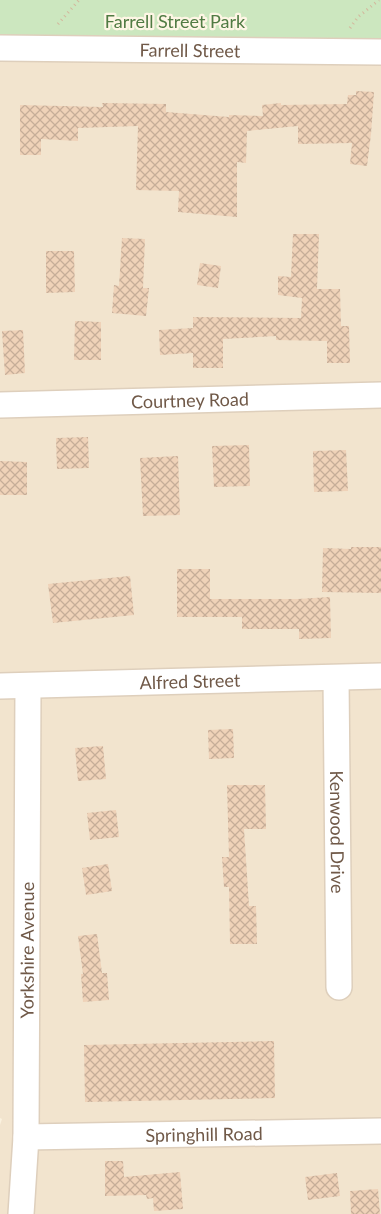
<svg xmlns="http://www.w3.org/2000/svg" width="381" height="1214" viewBox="0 0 381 1214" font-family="Lato,sans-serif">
  <defs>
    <pattern id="building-cross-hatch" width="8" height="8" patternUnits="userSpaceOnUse" patternTransform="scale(1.25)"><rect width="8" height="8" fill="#efd2b8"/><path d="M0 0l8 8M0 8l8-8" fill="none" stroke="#c6ad98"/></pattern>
  </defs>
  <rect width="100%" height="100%" fill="#fbf2df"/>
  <polygon fill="#f2e4ce" points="381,41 381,1214 0,1214 0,1125 2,1119 0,1118 0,43"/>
  <polygon fill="#cce7bf" points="0,0 381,0 381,41 0,43"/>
  <g fill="url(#building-cross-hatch)">
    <polygon points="356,91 374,92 371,134 367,166 350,164 352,143 298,144 298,126 247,131 246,163 237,162 237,217 178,212 179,191 136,190 138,126 78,128 78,141 41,139 41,155 20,155 20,105 103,107 102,103 166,104 166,112 229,117 229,115 263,116 262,105 281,103 281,105 347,104 348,95 356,95"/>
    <polygon points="293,234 319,234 317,289 340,289 341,326 349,326 350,363 327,363 327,341 276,340 276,336 223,339 223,368 193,368 193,353 160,355 159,330 193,328 193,317 301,318 302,298 278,295 278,276 291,277"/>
    <polygon points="122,238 145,239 143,288 149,288 146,316 112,313 114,285 119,286"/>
    <polygon points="46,251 74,251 75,292 46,293"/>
    <polygon points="200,263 221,266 218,288 197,285"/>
    <polygon points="75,321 101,322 101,360 74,360"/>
    <polygon points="23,330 25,373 5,375 2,331"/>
    <polygon points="88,437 89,468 57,469 56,438"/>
    <polygon points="249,445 250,486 214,487 212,446"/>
    <polygon points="346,450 348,491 314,492 313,451"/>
    <polygon points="178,456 180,515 143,516 140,458"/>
    <polygon points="0,461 27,462 27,495 0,495"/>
    <polygon points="351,547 381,547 381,593 322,592 323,548 351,549"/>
    <polygon points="177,569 210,569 210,599 298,599 330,597 331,638 299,639 299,629 242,629 242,617 177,617"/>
    <polygon points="130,576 134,615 53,623 48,584"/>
    <polygon points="233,729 234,758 209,759 208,730"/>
    <polygon points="103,746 106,779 78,781 75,748"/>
    <polygon points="227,785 265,785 266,829 244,829 249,906 256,906 257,944 230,944 229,887 224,887 222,857 229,857"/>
    <polygon points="116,810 119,837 90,840 87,813"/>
    <polygon points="108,864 112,891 86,895 82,868"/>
    <polygon points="97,934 102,973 107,973 109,1000 83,1002 81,974 83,974 78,936"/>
    <polygon points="274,1041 275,1098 85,1102 84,1045"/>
    <polygon points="105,1161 123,1161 124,1177 180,1172 183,1209 154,1211 153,1198 147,1199 146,1195 105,1196"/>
    <polygon points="337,1173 340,1196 308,1200 305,1177"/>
    <polygon points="378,1189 380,1214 351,1214 350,1191"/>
  </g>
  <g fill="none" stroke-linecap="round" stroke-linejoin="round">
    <g stroke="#decfbc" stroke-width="28">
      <g id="minor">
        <path id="s1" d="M 0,48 L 381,52"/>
        <path id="s2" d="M 0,405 L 381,395"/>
        <path id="s3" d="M 336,678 L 339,987"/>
        <path id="s4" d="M 0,686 L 381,676"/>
        <path id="s5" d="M 26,1137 L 381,1131"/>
        <path id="s6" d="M 21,1214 L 26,1137 L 28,686"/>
      </g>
    </g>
    <g stroke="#d3b69c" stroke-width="3" stroke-dasharray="1 4" stroke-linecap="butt">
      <polyline points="58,24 79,0"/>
      <polyline points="350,28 358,17 379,0"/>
    </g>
    <use href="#minor" stroke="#fff" stroke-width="25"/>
  </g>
  <g text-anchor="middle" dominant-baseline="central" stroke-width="4.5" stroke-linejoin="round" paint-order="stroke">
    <g font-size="18" fill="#507b43" stroke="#fef6e5">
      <text x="175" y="21">Farrell Street Park</text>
    </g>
    <g font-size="18" fill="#705948" stroke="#fef6e5">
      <text stroke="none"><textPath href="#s1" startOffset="190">Farrell Street</textPath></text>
      <text stroke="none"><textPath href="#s2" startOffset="190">Courtney Road</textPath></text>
      <text stroke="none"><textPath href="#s4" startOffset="190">Alfred Street</textPath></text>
      <text stroke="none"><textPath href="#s3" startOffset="154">Kenwood Drive</textPath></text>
      <text stroke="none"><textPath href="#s6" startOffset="264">Yorkshire Avenue</textPath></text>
      <text stroke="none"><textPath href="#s5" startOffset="178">Springhill Road</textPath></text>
    </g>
  </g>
</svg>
